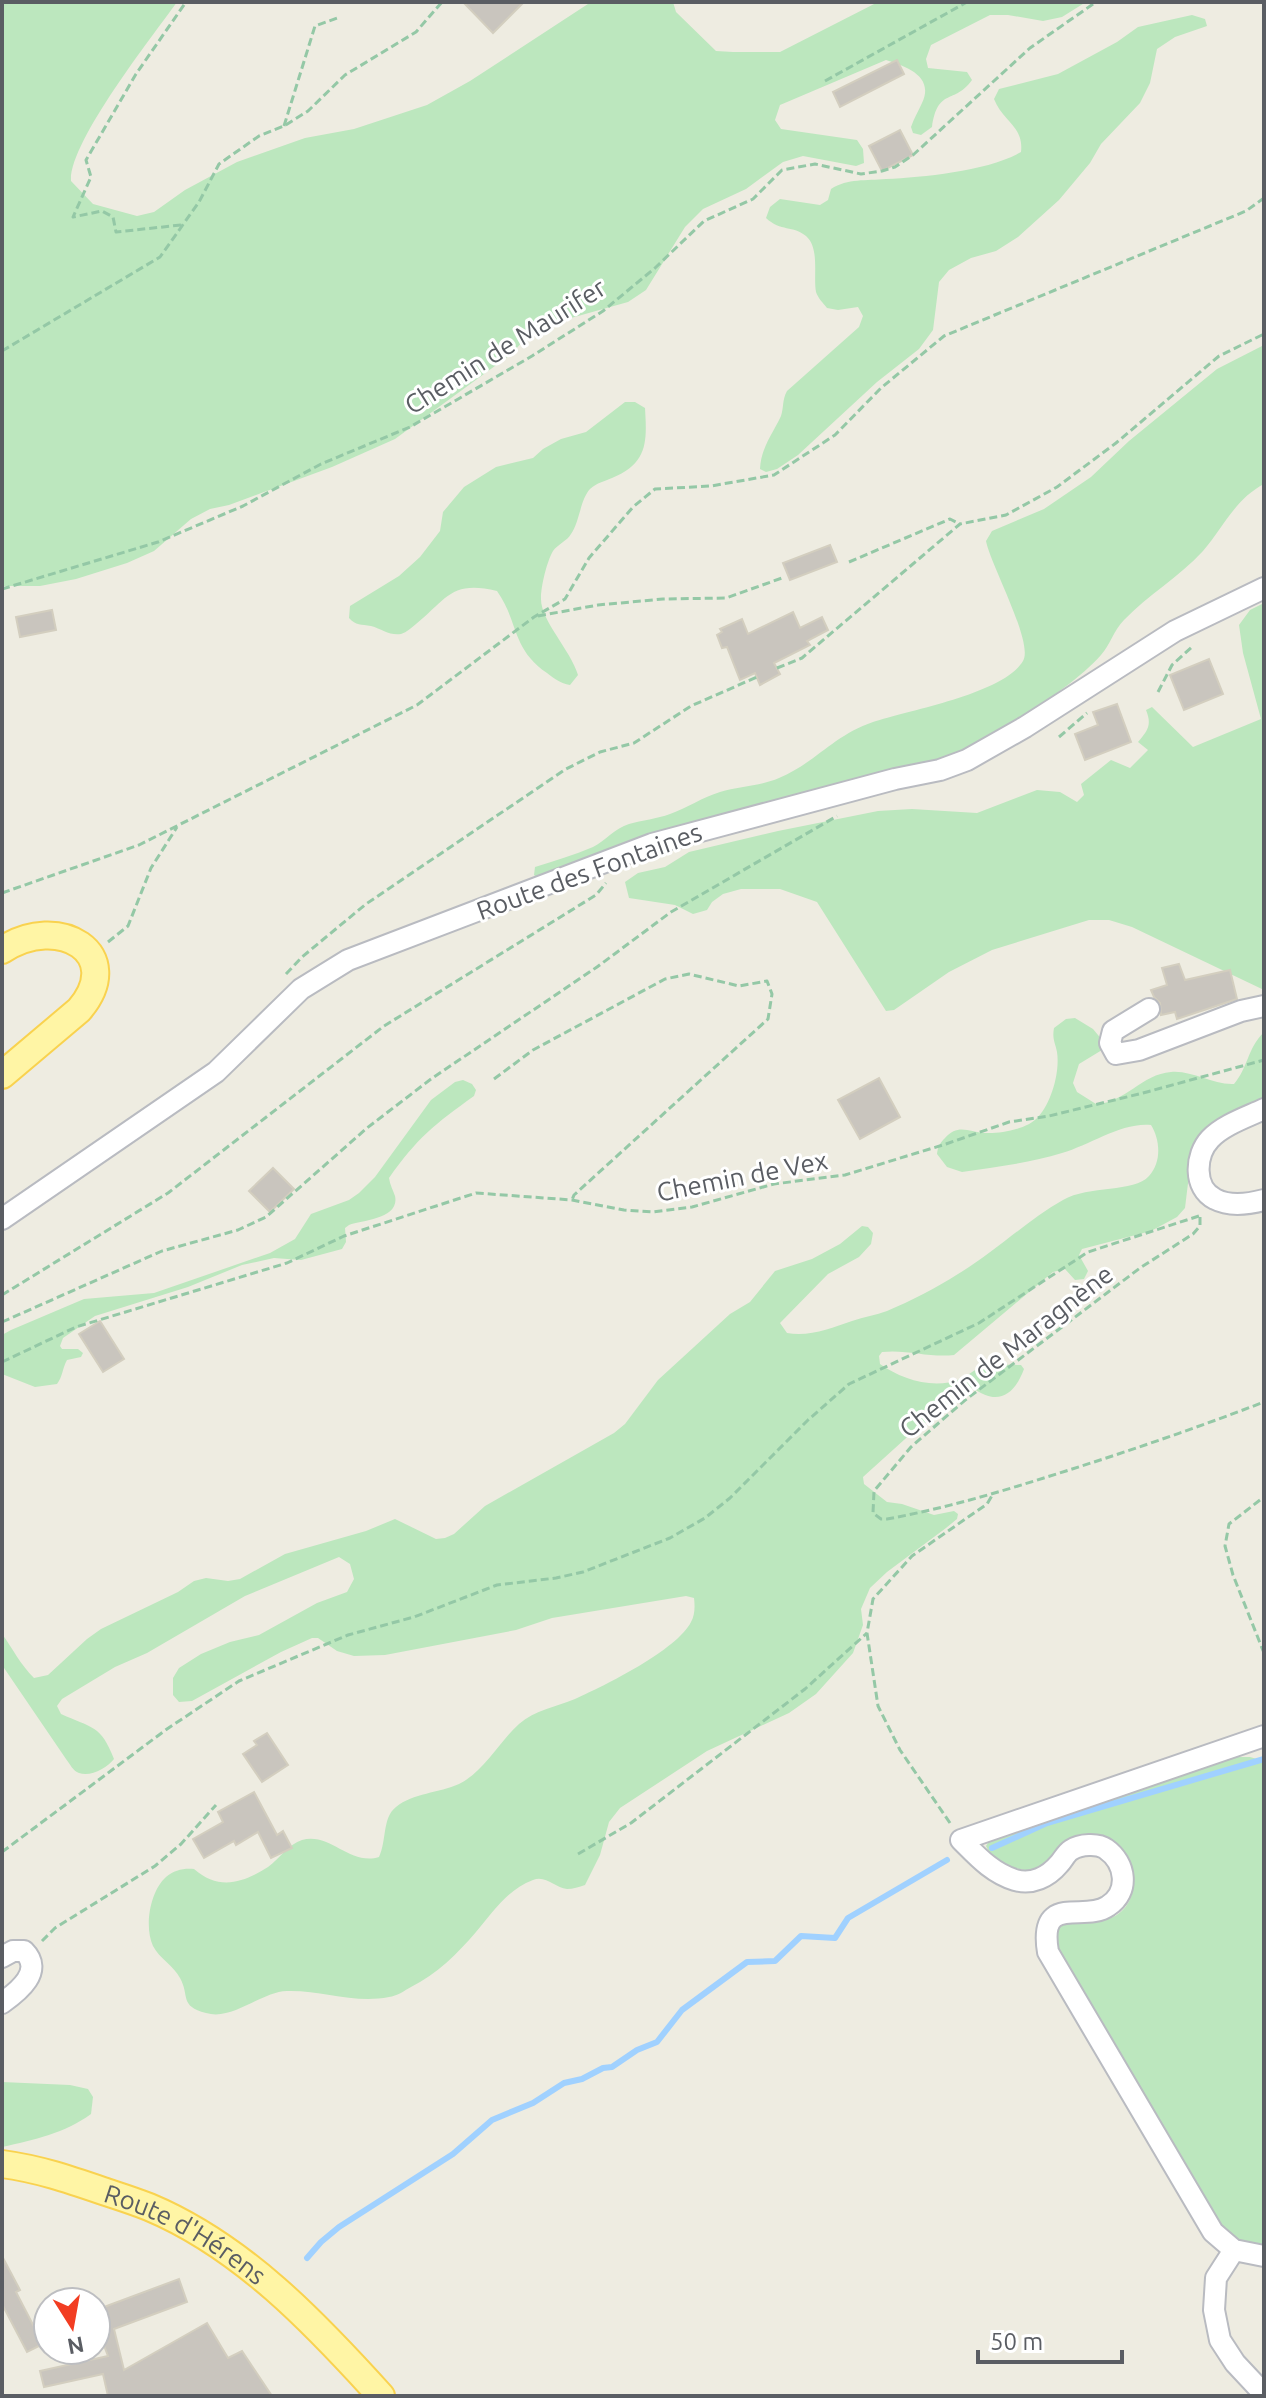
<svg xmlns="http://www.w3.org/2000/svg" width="1266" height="2398" viewBox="0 0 1266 2398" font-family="Ubuntu,sans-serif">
  <rect width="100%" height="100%" fill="#eeece1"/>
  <g fill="#bce7be">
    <path d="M 2,2 L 177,2 C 152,37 69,142 71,181 L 93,204 L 137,216 L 154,212 L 185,190 L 237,162 L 305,138 L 354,129 L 427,105 L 470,81 L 591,2 L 673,2 L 676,12 L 716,51 L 733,52 L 780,52 L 878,2 L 1086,2 L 1062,17 L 1043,21 L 1008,15 L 990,15 L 931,45 L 926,59 L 928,68 L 967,72 L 972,80 C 954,105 938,87 932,127 L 921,135 L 913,133 L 911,127 C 914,118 918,112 922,103 C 935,76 905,66 886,60 L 780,105 L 775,120 L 781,129 L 857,140 L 863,149 L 864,163 L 856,166 L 803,156 L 783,162 L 746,189 L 703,209 L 685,227 L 646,290 L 628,302 L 546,325 L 529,335 L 510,355 L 395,439 L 332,467 L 229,505 L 210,509 L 191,519 L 154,551 L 127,563 L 76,579 L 40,586 L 2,586 Z"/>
    <path d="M 1192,15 L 1205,19 L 1207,26 L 1175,37 L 1157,49 L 1150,83 L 1140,103 L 1101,144 L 1090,163 L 1059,200 L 1018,237 L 996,251 L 971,258 L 949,270 L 939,282 L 933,330 L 919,349 L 877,382 L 798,455 L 777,469 L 766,472 L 760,469 C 761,448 772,435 781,416 C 784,407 782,400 787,391 L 859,327 L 863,316 L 858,307 L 838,310 L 827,308 C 823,303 818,298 816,292 C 813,276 820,248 806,236 C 793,225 781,232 766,218 L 770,207 L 780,199 L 820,205 L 828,200 L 831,189 C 848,178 866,181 886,179 C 924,177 988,171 1021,152 C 1024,126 1003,122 994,99 L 999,89 L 1058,74 L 1117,42 L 1138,27 Z"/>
    <path d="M 1264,345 L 1264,484 C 1235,499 1223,528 1203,551 C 1179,577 1148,595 1124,620 C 1114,630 1110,645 1101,655 C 1070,690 997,734 954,754 L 538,878 L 534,875 L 535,867 C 554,861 574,855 593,847 C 605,841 615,828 629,824 C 642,820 657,819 670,814 C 687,808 703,797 720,792 C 739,786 761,786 779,778 C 815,763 834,735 873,722 C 909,710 1003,694 1023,661 C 1034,643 991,566 986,541 L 992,531 L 1044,509 L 1091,477 L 1129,441 L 1217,369 Z"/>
    <path d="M 625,402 L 635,402 L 645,408 C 647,442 648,463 612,478 C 603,482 598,482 590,489 C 580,500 580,521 571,534 C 567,541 558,544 553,551 C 547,561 541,586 541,598 C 540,620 570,649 578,675 L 570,685 C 560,683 555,679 547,673 C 511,648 519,622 497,591 C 451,580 447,599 416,624 C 411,628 407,632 401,634 C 390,636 382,629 371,626 C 361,624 356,626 349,618 L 350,606 L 399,576 L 420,557 L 440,531 L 443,512 L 464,487 L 496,467 L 533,458 L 543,449 L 561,439 L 586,432 Z"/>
    <path d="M 1264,603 L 1264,990 L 1132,927 L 1109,920 L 1089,920 L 992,950 L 949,972 L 894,1010 L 886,1011 L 817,902 L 780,889 L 741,889 L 723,894 L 712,902 L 707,910 L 693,914 L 675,905 L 629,898 L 625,882 L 638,873 L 665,867 L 689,852 L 778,831 L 878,811 L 912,809 L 977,813 L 1037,790 L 1060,792 L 1077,802 L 1084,795 L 1081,784 L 1111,760 L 1130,768 L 1148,750 L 1138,742 C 1148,730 1152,725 1146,710 L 1152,707 L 1193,747 L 1261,719 L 1243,653 L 1239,625 L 1250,610 Z"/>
    <path d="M 1075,1018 L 1093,1029 L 1103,1041 L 1102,1050 L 1079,1064 L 1073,1083 L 1077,1092 L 1096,1104 C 1125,1103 1142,1074 1171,1072 C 1192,1070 1212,1085 1234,1084 C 1248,1068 1247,1049 1264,1032 L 1264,1098 L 1211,1130 L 1189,1175 L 1185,1208 L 1177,1217 L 1151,1231 L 1082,1249 L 1079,1255 L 1088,1271 L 1084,1279 L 1075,1280 L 1065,1269 L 1053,1272 L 954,1355 C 930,1358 906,1349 882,1352 L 879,1356 L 880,1364 C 901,1379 934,1390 960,1379 C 968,1376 974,1369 982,1367 C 995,1364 1008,1365 1021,1365 L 1024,1369 C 1014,1396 997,1406 973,1388 L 961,1391 L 939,1414 L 915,1430 L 863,1477 L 864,1484 L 887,1502 L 902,1504 L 934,1515 L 954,1511 L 958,1514 L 957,1519 L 946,1528 L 887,1572 L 870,1588 L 861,1609 L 863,1625 L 853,1653 L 816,1694 L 789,1713 L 707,1751 L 620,1808 L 609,1822 L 600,1855 L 585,1885 C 579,1887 573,1889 567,1889 C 555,1888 546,1875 533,1880 C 507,1890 493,1912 476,1932 C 457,1954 437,1974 411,1987 C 404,1991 397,1996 389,1997 C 354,2004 322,1990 287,1991 C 260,1992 233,2021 206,2013 C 179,2006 190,1996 180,1978 C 174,1966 159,1958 153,1946 C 144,1927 150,1891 166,1877 C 174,1870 184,1868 194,1869 C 218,1890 242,1884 268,1867 C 279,1859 289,1844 302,1840 C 330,1832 350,1866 379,1857 C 387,1840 382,1818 396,1807 C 413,1793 439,1793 459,1784 C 485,1771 498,1743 519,1724 C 535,1710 556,1707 575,1699 C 604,1686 677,1650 691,1622 C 695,1615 695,1606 694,1598 L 686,1596 L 552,1618 L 516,1630 L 385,1655 L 354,1656 L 337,1651 L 318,1638 L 312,1638 L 281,1652 L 192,1701 L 179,1702 L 173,1695 L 173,1678 L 179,1668 L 201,1654 L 230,1642 L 259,1635 L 317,1603 L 347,1592 L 354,1579 L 350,1564 L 339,1557 L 245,1596 L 147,1653 L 115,1667 L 62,1699 L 57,1706 L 61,1714 C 92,1728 101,1725 114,1759 C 107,1768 91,1777 79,1773 C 73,1771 70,1764 66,1759 L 2,1665 L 2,1634 C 13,1649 20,1664 34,1678 L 48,1675 L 87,1639 L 101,1629 L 178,1592 L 194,1581 L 206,1578 L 228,1581 L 240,1579 L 285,1554 L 366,1531 L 395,1519 L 436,1539 L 445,1538 L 454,1534 L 485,1506 L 614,1433 L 625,1424 L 658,1380 L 730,1314 L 750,1302 L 775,1271 L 812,1259 L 840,1244 L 862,1226 L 868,1227 L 873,1233 L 871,1244 L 859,1257 L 828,1274 L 780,1323 L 787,1333 C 810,1337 831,1328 852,1321 C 864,1317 876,1315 887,1311 C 911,1301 936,1288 958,1274 C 995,1252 1026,1221 1063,1200 C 1089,1185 1134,1193 1149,1176 C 1162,1162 1160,1139 1151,1125 C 1122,1122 1090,1145 1062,1153 C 1030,1163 995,1167 962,1172 L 947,1167 L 937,1154 C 938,1146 940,1143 945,1138 C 958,1123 969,1132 985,1133 C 1000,1134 1028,1129 1038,1117 C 1052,1102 1060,1071 1057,1052 C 1055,1042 1052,1039 1054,1028 L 1066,1019 Z"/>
    <path d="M 463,1080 L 472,1084 L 476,1090 L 474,1096 C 435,1124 417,1138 389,1178 C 390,1185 393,1190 395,1196 C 400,1219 363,1220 349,1225 L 345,1228 L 346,1242 L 342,1249 L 301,1260 L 274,1258 L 242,1265 L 188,1287 L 95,1316 L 63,1338 L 60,1346 L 62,1349 L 78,1349 L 83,1353 L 81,1357 L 67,1360 C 62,1369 63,1376 57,1384 L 35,1387 L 2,1374 L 2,1335 L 11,1330 L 84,1299 L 154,1293 L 270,1253 L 295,1239 L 311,1214 L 349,1200 L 359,1193 L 375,1177 L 431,1100 L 455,1082 Z"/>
    <path d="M 1232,1757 L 1250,1757 L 1264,1761 L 1264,2250 L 1235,2241 L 1221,2230 L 1059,1952 L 1054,1938 L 1061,1921 C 1076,1920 1097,1924 1111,1918 C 1146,1903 1137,1849 1105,1837 C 1099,1835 1092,1836 1086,1835 C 1060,1857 1045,1880 1009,1866 C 997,1861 991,1858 986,1846 L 991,1838 Z"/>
    <path d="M 2,2082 L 70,2085 L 88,2089 L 93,2097 L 91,2114 C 65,2133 34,2140 2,2147 Z"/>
  </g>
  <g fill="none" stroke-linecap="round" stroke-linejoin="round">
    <g stroke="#a0d1ff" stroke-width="6">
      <polyline points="992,1848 1047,1823 1264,1759"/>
      <polyline points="307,2258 321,2242 339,2227 453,2154 492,2120 533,2103 564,2083 582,2079 603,2068 612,2067 637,2050 657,2042 682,2010 747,1962 775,1961 801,1936 835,1938 848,1918 947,1860"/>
    </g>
  </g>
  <g fill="#c9c5be" stroke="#d3cebf" stroke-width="2">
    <polygon points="463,2 524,2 493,33"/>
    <polygon points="897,60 904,74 840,107 833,92"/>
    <polygon points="900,130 913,155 882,171 869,146"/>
    <polygon points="830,545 837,562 790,580 783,563"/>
    <polygon points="52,610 56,630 20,637 16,617"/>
    <polygon points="793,612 800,628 822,617 828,630 807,641 810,645 774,663 780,674 760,685 755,673 740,680 727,647 722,648 717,635 722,632 720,629 742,619 748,634"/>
    <polygon points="1209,659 1223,694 1184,710 1170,675"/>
    <polygon points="1117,704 1131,742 1085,760 1075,734 1098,725 1093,712"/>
    <polygon points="1179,964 1185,980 1230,970 1237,999 1177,1019 1175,1012 1161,1015 1160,1003 1154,997 1151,990 1167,985 1162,968"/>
    <polygon points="879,1078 900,1117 860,1139 838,1100"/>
    <polygon points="273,1168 294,1189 270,1212 249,1191"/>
    <polygon points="100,1321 124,1359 103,1372 79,1334"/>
    <polygon points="267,1733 288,1765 262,1782 243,1754 257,1745 254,1741"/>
    <polygon points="254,1792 277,1835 283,1831 292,1848 271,1858 258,1832 236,1845 234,1841 204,1858 193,1839 223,1822 218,1812"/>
    <polygon points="2,2256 20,2290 16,2292 43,2344 27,2352 2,2304"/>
    <polygon points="179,2279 187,2302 114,2329 124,2370 207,2323 228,2358 242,2351 272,2396 108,2396 103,2374 44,2387 40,2371 108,2356 96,2325 96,2310"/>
  </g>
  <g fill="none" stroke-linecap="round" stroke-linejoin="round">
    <g stroke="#b9bbc1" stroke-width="24">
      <g id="minor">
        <polyline points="1149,1009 1113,1031 1110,1043 1116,1054 1139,1050 1241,1011 1264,1006"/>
        <path d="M 1264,1109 C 1247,1117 1223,1125 1210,1139 C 1195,1155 1193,1188 1215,1199 C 1230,1207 1249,1204 1264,1200"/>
        <polyline points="2,1219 216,1072 301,989 348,960 652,844 895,779 940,770 967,760 1025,727 1175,631 1264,588"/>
        <path d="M 1264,1736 L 961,1840 C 977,1856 992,1873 1015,1880 C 1032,1885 1048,1877 1059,1864 C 1063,1860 1066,1853 1071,1850 C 1080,1844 1098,1843 1106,1849 C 1126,1863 1130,1892 1108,1906 C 1085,1923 1038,1892 1048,1952 L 1213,2232 L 1234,2250 L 1264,2256"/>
        <path d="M 2,1957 L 13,1951 L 24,1951 C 44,1971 19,1991 2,2003"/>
        <polyline points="1234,2250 1216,2278 1214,2310 1220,2340 1235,2363 1264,2394"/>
      </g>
    </g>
    <g stroke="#f9d24f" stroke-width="30">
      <g id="major">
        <path d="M 2,950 C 59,912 127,954 79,1010 L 2,1075"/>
        <path id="s1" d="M 2,2164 C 39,2169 68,2179 103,2191 C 118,2196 134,2201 149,2207 C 242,2246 315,2323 381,2396"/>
      </g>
    </g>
    <g stroke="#94c8a6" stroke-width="3" stroke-dasharray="8 4" stroke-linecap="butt">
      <polyline points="825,81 967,2"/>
      <polyline points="284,126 315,26 340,17"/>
      <polyline points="181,225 116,232 113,217 102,211 73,217 91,177 86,160 136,74 186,2"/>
      <polyline points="2,351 160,257 199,202 219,164 259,136 284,126 308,111 345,75 416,32 442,2"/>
      <polyline points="849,562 950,519 960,524"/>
      <polyline points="2,589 158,542 243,506 321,464 410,427 532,356 603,311 655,268 704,221 753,199 782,170 815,164 861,174 882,171 895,167 913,155 1030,48 1096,2"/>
      <polyline points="538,616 598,605 663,599 726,598 782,578"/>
      <polyline points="777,668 802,658 960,524 1006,515 1057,487 1116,443 1219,356 1264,334"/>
      <polyline points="1158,692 1172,665 1193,646"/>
      <polyline points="1059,737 1087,713"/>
      <polyline points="2,893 139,845 417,705 534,617 565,599 589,558 633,507 655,489 711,486 774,475 835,435 881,388 944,336 1246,211 1264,198"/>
      <polyline points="108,942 128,926 151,868 177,827"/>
      <polyline points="286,974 302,957 366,904 566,769 600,752 634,743 691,706 757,677"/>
      <polyline points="494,1079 533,1050 665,979 689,974 739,986 767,981 772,994 768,1019 574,1195 572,1200"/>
      <path d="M 1200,1217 L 1200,1226 L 1193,1234 L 1140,1268 L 964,1401 L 911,1447 L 874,1491 L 873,1513 L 881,1519 L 887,1519 C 948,1508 1006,1490 1066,1471 C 1132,1450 1199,1427 1264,1402"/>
      <polyline points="2,1295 168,1193 384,1026 596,895 606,883"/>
      <polyline points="2,1322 162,1251 238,1230 266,1217 367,1128 431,1079 597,967 671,912 837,816"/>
      <polyline points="2,1362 76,1327 287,1263 344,1236 476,1193 572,1200 624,1210 653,1212 692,1207 774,1184 845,1175 946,1144 1009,1122 1049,1116 1143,1093 1264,1060"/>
      <polyline points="1260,1500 1229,1524 1225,1546 1233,1575 1264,1653"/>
      <polyline points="950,1823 900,1750 878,1706 867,1633 873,1599 912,1556 987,1504 993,1494"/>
      <polyline points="2,1852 167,1729 239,1681 348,1635 414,1617 497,1585 556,1578 583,1572 670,1538 705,1518 730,1498 808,1420 849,1384 979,1323 1088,1252 1202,1215"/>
      <polyline points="578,1854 631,1823 805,1689 867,1633"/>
      <polyline points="42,1941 55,1928 155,1866 181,1844 216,1805"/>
    </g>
    <use href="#minor" stroke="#fff" stroke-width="20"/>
    <use href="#major" stroke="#fff5a5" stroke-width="26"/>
  </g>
  <g text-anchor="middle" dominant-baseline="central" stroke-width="6" stroke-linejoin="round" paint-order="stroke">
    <g font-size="26" fill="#5a5d63" stroke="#fff">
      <text transform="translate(505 346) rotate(-32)">Chemin de Maurifer</text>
      <text transform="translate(589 871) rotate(-20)">Route des Fontaines</text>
      <text transform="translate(742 1176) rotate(-11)">Chemin de Vex</text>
      <text transform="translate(1006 1351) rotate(-38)">Chemin de Maragnène</text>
      <text stroke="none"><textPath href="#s1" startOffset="198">Route d'Hérens</textPath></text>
    </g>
  </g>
  <rect width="1266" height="2398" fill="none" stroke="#5a5d63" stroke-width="8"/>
  <g transform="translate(72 2326) rotate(169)"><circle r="38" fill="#ffffff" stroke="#bdbec1" stroke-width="2"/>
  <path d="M0-6L14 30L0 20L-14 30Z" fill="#f23d22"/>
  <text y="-12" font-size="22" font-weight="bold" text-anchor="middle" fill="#5a5d63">N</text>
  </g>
  <path d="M978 2350v12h144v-12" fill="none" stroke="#5a5d63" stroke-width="4"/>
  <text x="990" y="2350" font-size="24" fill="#5a5d63" stroke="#ffffff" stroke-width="6" paint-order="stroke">50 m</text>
</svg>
